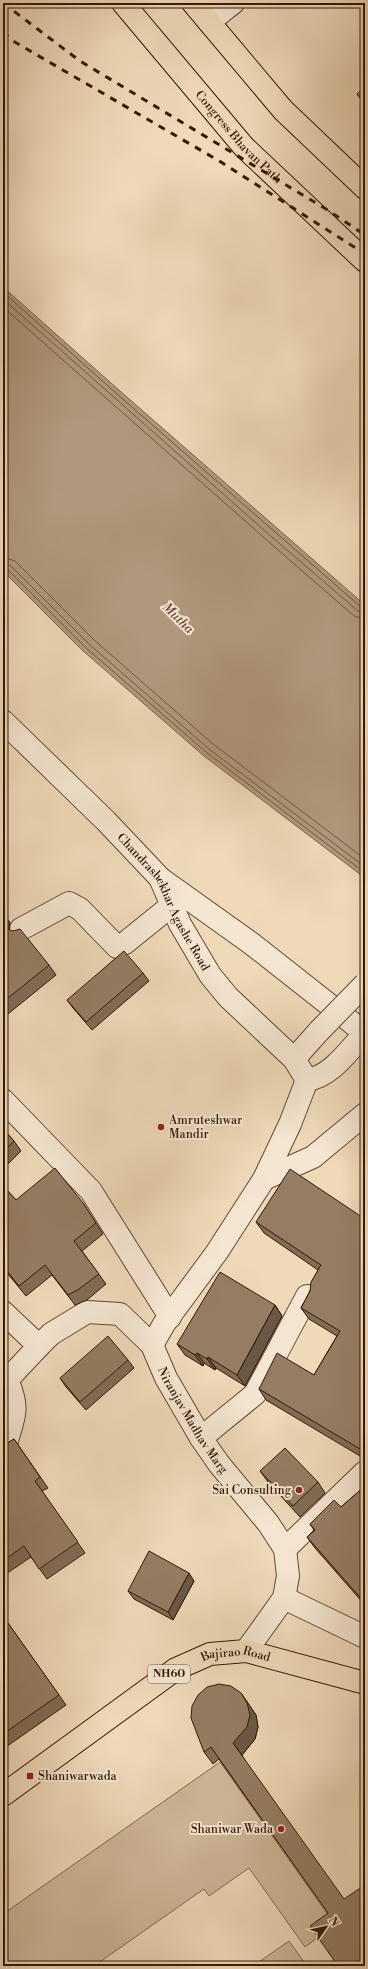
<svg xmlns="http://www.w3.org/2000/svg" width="368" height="1969" viewBox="0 0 368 1969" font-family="'Libre Bodoni',serif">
  <rect width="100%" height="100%" fill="#efd9b9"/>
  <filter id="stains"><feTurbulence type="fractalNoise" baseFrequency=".005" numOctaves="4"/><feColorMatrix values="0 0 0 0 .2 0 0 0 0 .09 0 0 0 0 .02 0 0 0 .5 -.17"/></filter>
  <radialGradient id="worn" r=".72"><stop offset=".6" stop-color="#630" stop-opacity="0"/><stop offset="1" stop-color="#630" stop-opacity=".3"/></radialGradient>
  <g fill="#cfb89a" stroke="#816850">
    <polygon points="220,1762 335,1925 305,1947 249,1868 209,1896 204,1889 94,1966 3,1966 3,1914"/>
    <polygon points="289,1941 307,1966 253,1966"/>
  </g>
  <polygon fill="#af987c" stroke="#7d654c" points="3,287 120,391 365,605 365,878 204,756 82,650 3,571"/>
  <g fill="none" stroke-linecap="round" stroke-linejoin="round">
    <g stroke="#715840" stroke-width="1">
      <polyline points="3,292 117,394 361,607 365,608"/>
      <polyline points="3,299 273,538 358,611 365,613"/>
      <polyline points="3,307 269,542 354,616 365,619"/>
      <polyline points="3,557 15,561 93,639 213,744 365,859"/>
      <polyline points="3,563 11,566 89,644 209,749 365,867"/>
      <polyline points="3,568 8,570 85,647 206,752 365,873"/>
    </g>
    <g stroke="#624932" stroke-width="24">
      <g id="minor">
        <polyline points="209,22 233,3"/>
        <path id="s1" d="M 3,721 L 106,821 L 160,878 L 180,924 L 210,975 L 228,997 L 294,1059 L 307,1080"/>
        <polyline points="161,879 252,944 365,1033"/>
        <polyline points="21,929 69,903 80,909 117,947 125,943 172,905"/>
        <polyline points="294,1059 319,1031"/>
        <path d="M 307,1080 C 332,1076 348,1051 365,1033"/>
        <polyline points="3,1100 91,1191 170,1317"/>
        <polyline points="264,1179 313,1157 365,1114"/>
        <path id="s2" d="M 3,1312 L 39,1346 L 51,1334 L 87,1312 L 120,1314 L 152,1345 L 166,1378 L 201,1438 L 219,1464 L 268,1523 L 285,1549 L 288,1576 L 284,1598 L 246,1651"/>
        <polyline points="152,1345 164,1324 217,1252 264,1179 290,1124 307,1080"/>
        <polyline points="201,1438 255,1394 307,1296"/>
        <path d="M 3,1446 L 6,1444 C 14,1416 20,1409 7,1380 L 39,1346"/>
        <polyline points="285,1549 365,1472"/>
        <polyline points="284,1598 365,1637"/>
      </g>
    </g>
    <g stroke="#331905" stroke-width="24">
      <g id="major">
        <path id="s3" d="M 123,3 L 244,147 L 365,261"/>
        <polyline points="193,3 283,110 365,188"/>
      </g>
    </g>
    <g stroke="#331905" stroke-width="24">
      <g id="highway">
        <path id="s4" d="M 3,1795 L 176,1669 L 210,1654 L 246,1651 L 365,1683"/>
      </g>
    </g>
    <use href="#minor" stroke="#f5e6d2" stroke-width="22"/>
    <use href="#major" stroke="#efd9b9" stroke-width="22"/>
    <use href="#highway" stroke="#efd9b9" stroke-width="22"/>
    <g stroke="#331905" stroke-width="3" stroke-dasharray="7 7" stroke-linecap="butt">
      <polyline points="3,3 80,61 326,209 365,235"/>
      <polyline points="3,32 13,41 221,162 365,254"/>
    </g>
    <g stroke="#624932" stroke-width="24" stroke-linecap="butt">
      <polyline id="minor-bridge" points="319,1031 365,984"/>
    </g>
    <use href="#minor-bridge" stroke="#f5e6d2" stroke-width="22"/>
  </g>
  <g fill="#806c55" stroke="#331905">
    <polygon points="365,86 365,105 357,94"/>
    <polygon points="3,913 10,923 9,930 49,965 56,975 3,1018"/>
    <polygon points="143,973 149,981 92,1030 73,1008 67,1000"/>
    <polygon points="3,1129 14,1141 21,1151 3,1169"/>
    <polygon points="3,1186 16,1200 83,1203 103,1234 82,1251 106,1284 87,1300 75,1305 52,1275 26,1296 3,1268"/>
    <polygon points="365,1219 365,1459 266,1400 259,1389 314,1375 337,1336 309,1319 301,1308 310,1291 318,1270 264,1233 256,1222"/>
    <polygon points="275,1305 282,1316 245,1386 216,1368 215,1370 204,1363 203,1366 185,1355 177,1344"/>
    <polygon points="128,1360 134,1368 86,1410 66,1387 60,1378"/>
    <polygon points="14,1439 48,1488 42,1491 85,1553 47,1579 31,1557 3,1576 3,1446"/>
    <polygon points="260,1471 318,1482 325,1493 300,1517 268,1482"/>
    <polygon points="365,1486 365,1605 315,1548 307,1537 314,1530 310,1524 341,1507"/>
    <polygon points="194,1581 173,1620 134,1599 128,1591"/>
    <polygon points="3,1616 66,1705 3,1749"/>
    <polygon points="241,1693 256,1715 258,1727 255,1739 242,1755 328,1913 219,1759 213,1764 204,1752"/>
  </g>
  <g fill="#685845" stroke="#331905">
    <polygon points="3,913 10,923 9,929 10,935 3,925"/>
    <polygon points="275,1305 282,1316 245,1386 237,1375"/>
    <polygon points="197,1353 204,1363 203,1366 195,1355"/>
    <polygon points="208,1357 216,1368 215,1370 207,1359"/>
    <polygon points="189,1573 194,1581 173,1620 168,1612"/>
    <polygon points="241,1693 256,1715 258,1727 255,1739 242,1755 233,1743"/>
  </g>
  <g fill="#957d63" stroke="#331905">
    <polygon points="365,86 365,102 357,94"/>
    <polygon points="3,925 7,929 13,931 20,929 49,965 3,1002"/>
    <polygon points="124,951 143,973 86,1022 67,1000"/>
    <polygon points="3,1129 14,1141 3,1152"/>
    <polygon points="55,1168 83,1203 96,1223 74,1241 99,1274 79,1289 68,1295 45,1265 19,1286 3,1266 3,1186 16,1200"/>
    <polygon points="290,1169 365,1219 365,1452 259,1389 277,1353 314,1375 340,1331 301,1308 310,1291 311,1282 321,1265 256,1222"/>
    <polygon points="220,1272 275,1305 237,1375 208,1357 207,1359 197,1353 195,1355 177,1344"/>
    <polygon points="108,1336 128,1360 80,1402 60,1378"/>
    <polygon points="14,1439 40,1477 35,1481 78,1542 39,1569 24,1546 3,1561 3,1446"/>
    <polygon points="285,1448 318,1482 293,1506 260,1471"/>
    <polygon points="365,1486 365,1603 307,1537 315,1530 310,1524 334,1500 341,1507"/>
    <polygon points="149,1551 189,1573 168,1612 128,1591"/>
    <polygon points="3,1616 59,1695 3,1734"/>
    <polygon points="219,1684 231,1686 241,1693 247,1703 250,1715 247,1727 233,1743 344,1899 359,1889 365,1887 365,1966 338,1966 310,1926 328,1913 211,1747 204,1752 191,1718 192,1706 198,1695 207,1687"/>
  </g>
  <g fill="#8f2418" stroke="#f5e6d2" stroke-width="1.5">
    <circle cx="161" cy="1127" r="4"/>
    <circle cx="299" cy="1490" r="4"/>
    <rect x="26" y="1772" width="8" height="8" rx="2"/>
    <circle cx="281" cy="1829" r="4"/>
  </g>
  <g text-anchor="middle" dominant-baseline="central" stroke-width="4" stroke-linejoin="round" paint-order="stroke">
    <rect fill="#f5e6d2" stroke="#6d5642" stroke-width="1" x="148" y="1665" width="42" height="18" rx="3"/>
    <g font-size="11" font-weight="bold" fill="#331905">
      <text x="169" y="1674">NH60</text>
    </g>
    <g font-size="12" fill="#331905" stroke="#f5e6d2">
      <text stroke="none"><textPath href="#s3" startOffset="177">Congress Bhavan Path</textPath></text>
      <text stroke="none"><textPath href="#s1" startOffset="244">Chandrashekhar Agashe Road</textPath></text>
      <text stroke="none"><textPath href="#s2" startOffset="272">Niranjav Madhav Marg</textPath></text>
      <text stroke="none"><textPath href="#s4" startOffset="277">Bajirao Road</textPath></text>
    </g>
    <g font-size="12" fill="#331905" stroke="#f5e6d2" text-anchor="start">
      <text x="169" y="1120">Amruteshwar<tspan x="169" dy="14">Mandir</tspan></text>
      <text x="291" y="1490" text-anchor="end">Sai Consulting</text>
      <text x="38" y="1776">Shaniwarwada</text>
      <text x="273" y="1829" text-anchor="end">Shaniwar Wada</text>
    </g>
    <g font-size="13" font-style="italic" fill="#5e452f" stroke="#f5e6d2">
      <text transform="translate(178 618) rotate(44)">Mutha</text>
    </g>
  </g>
  <rect width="368" height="1969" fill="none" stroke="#efd9b9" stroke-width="16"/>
  <rect x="4" y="4" width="360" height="1961" fill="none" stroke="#331905" stroke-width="2"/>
  <rect x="8" y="8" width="352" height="1953" fill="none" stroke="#331905"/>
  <g transform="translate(326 1927) rotate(56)" stroke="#f5e6d2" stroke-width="3" paint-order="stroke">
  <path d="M0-3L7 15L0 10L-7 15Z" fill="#331905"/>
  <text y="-6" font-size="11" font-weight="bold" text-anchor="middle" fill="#331905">N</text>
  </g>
  <rect width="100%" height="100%" filter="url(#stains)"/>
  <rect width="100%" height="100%" fill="url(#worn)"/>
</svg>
